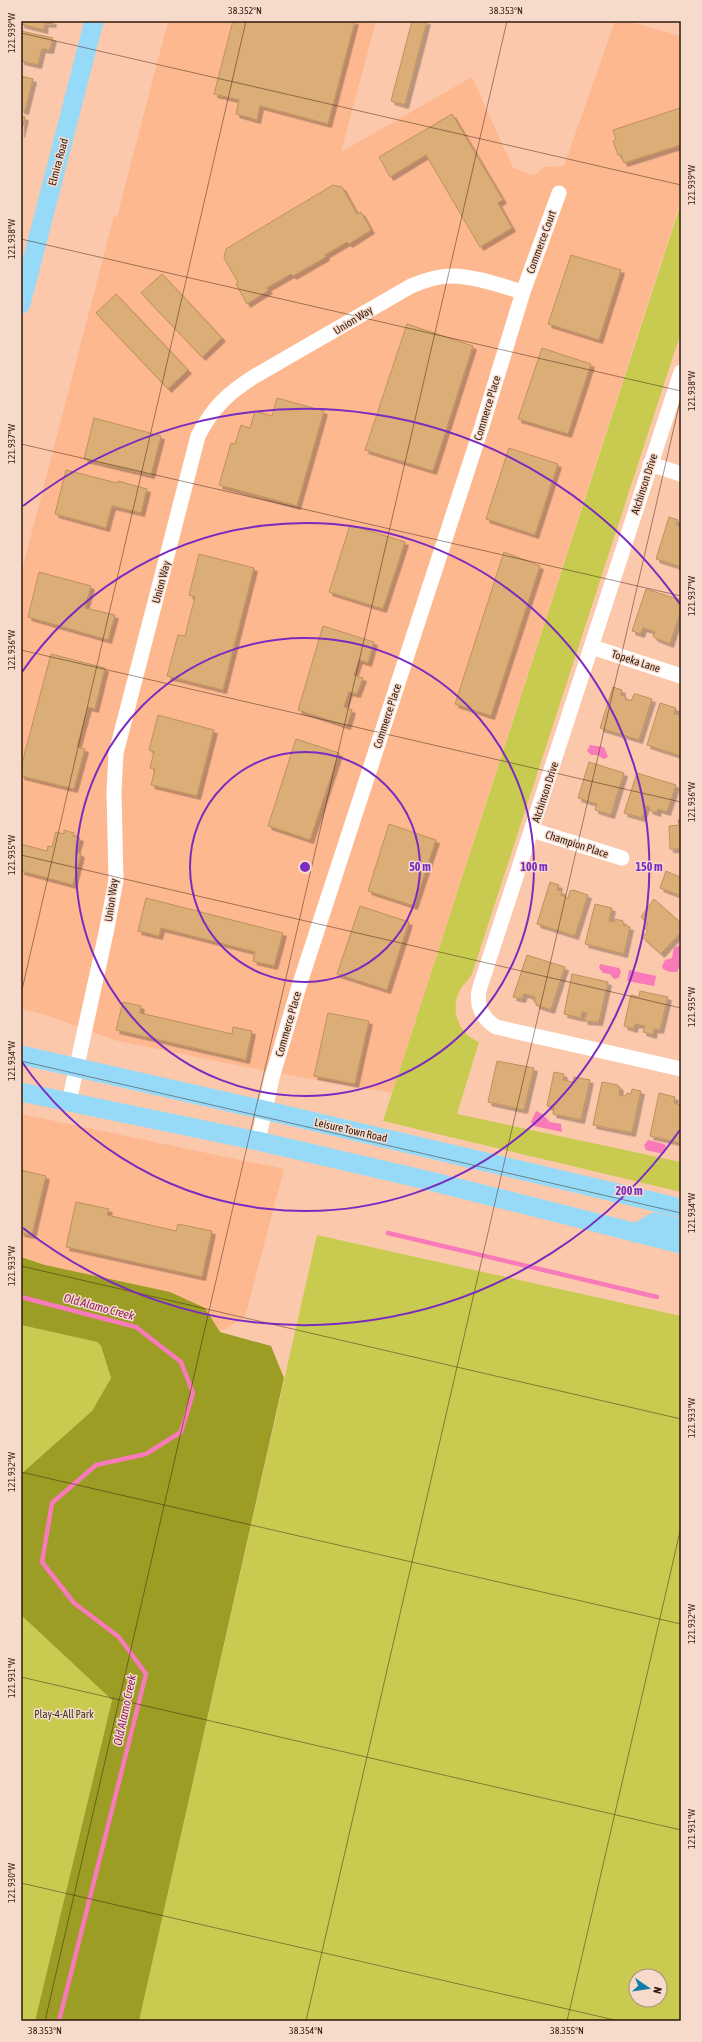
<svg xmlns="http://www.w3.org/2000/svg" width="702" height="2042" viewBox="0 0 702 2042" font-family="'Asap Condensed',sans-serif">
  <defs>
    <filter id="shadow"><feDropShadow dx="3.5" dy="3.5" stdDeviation="0" flood-color="#0004"/></filter>
  </defs>
  <rect width="100%" height="100%" fill="#fbc8ab"/>
  <g fill="#feb890">
    <polygon points="168,21 376,21 341,152 472,77 513,168 534,175 545,167 564,166 615,21 626,21 681,36 681,200 392,1093 250,1068 114,1040 46,1015 21,1009 21,574 114,216 117,217"/>
    <polygon points="21,1114 284,1169 245,1317 220,1332 205,1308 45,1265 21,1257"/>
  </g>
  <g fill="#c8cb4f" fill-rule="evenodd">
    <path d="M 681,203 L 681,332 L 472,974 C 469,980 462,985 459,992 C 450,1012 459,1034 479,1042 L 457,1114 L 681,1162 L 681,1192 L 383,1121 Z"/>
    <path d="M 317,1235 L 681,1316 L 681,2021 L 139,2021 ZM 636,1976 L 660,1976 L 660,2000 L 636,2000 Z"/>
    <polygon points="21,1325 97,1342 101,1346 111,1378 92,1411 21,1474"/>
    <polygon points="21,1615 112,1700 35,2021 21,2021"/>
  </g>
  <polygon fill="#9b9d25" points="21,1257 45,1265 170,1292 205,1308 220,1332 271,1346 284,1378 139,2021 35,2021 112,1700 21,1615 21,1474 92,1411 111,1378 101,1346 97,1342 21,1325"/>
  <g fill="#f87ab9">
    <polygon points="590,745 604,747 608,757 604,759 597,755 591,755 587,751"/>
    <polygon points="678,946 681,947 681,963 677,972 670,972 663,969 662,966 665,960 672,958 674,948"/>
    <polygon points="600,964 619,968 621,971 619,978 614,979 610,974 603,973 599,968"/>
    <polygon points="629,970 656,976 654,986 627,981"/>
    <polygon points="536,1111 542,1114 550,1122 561,1124 562,1132 534,1126 531,1122"/>
    <polygon points="648,1140 664,1144 667,1148 664,1154 646,1150 644,1145"/>
  </g>
  <g fill="none" stroke-linecap="round" stroke-linejoin="round">
    <g stroke="#f87ab9" stroke-width="4.5">
      <polyline points="388,1233 657,1297"/>
      <polyline points="21,1297 136,1327 181,1362 193,1393 181,1432 146,1454 96,1465 52,1503 42,1562 74,1603 119,1637 146,1674 59,2021"/>
    </g>
  </g>
  <g fill="#dbad77" stroke="#bd915c" filter="url(#shadow)">
    <polygon points="21,21 53,21 52,24 45,23 44,30 21,24"/>
    <polygon points="233,21 355,21 328,124 260,106 257,120 236,114 239,100 214,94"/>
    <polygon points="412,21 427,21 405,105 391,101"/>
    <polygon points="21,31 53,38 50,50 42,49 38,65 21,61"/>
    <polygon points="21,76 33,79 25,111 21,110"/>
    <polygon points="680,108 681,145 624,163 621,155 618,155 613,141 616,139 613,130"/>
    <polygon points="452,114 503,200 498,203 512,228 480,247 426,155 390,177 379,157"/>
    <polygon points="21,116 25,117 21,134"/>
    <polygon points="333,185 342,187 357,214 361,212 371,230 349,244 347,242 325,255 326,257 293,276 291,274 267,288 269,290 247,304 236,284 238,282 224,258 226,249"/>
    <polygon points="571,255 621,270 599,340 548,324"/>
    <polygon points="162,274 222,338 202,357 141,293"/>
    <polygon points="116,294 188,370 168,389 96,313"/>
    <polygon points="407,324 473,346 433,471 365,450"/>
    <polygon points="542,348 591,364 568,434 518,419"/>
    <polygon points="277,398 324,411 297,506 219,485 231,443 235,444 241,425 250,428 255,411 272,416"/>
    <polygon points="94,418 161,436 151,475 84,459"/>
    <polygon points="509,448 558,464 535,535 486,519"/>
    <polygon points="66,470 117,483 118,481 147,489 141,513 112,506 106,528 55,514"/>
    <polygon points="669,517 678,520 676,525 681,526 681,567 656,559"/>
    <polygon points="350,525 405,542 383,609 329,592"/>
    <polygon points="504,552 540,566 491,716 455,704"/>
    <polygon points="199,554 254,568 223,690 167,676 178,635 185,636 195,597 189,595"/>
    <polygon points="39,572 91,586 85,608 115,615 108,640 28,617"/>
    <polygon points="646,589 681,600 681,610 670,644 655,638 653,636 655,632 643,628 641,634 632,631"/>
    <polygon points="323,626 374,642 368,663 359,660 354,675 363,678 357,694 349,692 344,707 352,710 347,726 298,710"/>
    <polygon points="51,654 105,668 95,709 88,707 77,747 85,749 74,789 21,776 21,767"/>
    <polygon points="613,687 622,690 621,695 626,696 625,699 631,701 634,694 636,694 652,699 639,740 600,728"/>
    <polygon points="660,703 676,708 674,714 681,715 681,756 647,745"/>
    <polygon points="158,715 214,730 197,796 151,785 155,769 150,768 154,752 149,750"/>
    <polygon points="296,739 339,753 310,840 268,826"/>
    <polygon points="589,762 624,773 611,815 595,810 597,804 578,798"/>
    <polygon points="637,773 676,785 667,812 658,809 657,813 649,810 650,807 646,806 642,818 624,813"/>
    <polygon points="678,820 681,820 681,849 670,849 669,826 679,825"/>
    <polygon points="389,824 436,840 414,906 368,891"/>
    <polygon points="64,830 74,833 73,836 80,838 76,852 81,854 73,885 21,871 21,844 47,851 48,846 52,847 56,832 64,834"/>
    <polygon points="666,871 680,877 681,873 681,896 660,888"/>
    <polygon points="550,882 559,885 557,890 562,891 561,895 568,898 570,891 573,890 588,895 575,936 537,924"/>
    <polygon points="146,898 283,933 274,966 253,961 255,952 161,928 159,936 138,931"/>
    <polygon points="654,899 681,923 681,932 661,954 642,937 648,931 644,928 648,924 641,917"/>
    <polygon points="595,904 612,908 609,921 614,922 615,919 623,921 623,925 630,927 624,954 585,944"/>
    <polygon points="360,906 409,922 387,990 337,974"/>
    <polygon points="527,955 565,967 551,1010 536,1005 536,1002 534,1002 535,997 524,994 522,999 513,997"/>
    <polygon points="572,974 608,982 599,1022 584,1021 587,1013 582,1012 581,1018 564,1014"/>
    <polygon points="640,991 668,997 660,1030 654,1029 653,1035 643,1032 645,1026 635,1024 634,1029 624,1026 631,995 639,997"/>
    <polygon points="123,1002 141,1006 140,1013 232,1034 233,1027 252,1031 246,1060 116,1030"/>
    <polygon points="328,1013 369,1021 355,1084 314,1076"/>
    <polygon points="497,1061 534,1068 524,1110 488,1102"/>
    <polygon points="554,1072 564,1074 563,1080 573,1082 574,1077 590,1080 581,1120 553,1114 554,1107 547,1106"/>
    <polygon points="602,1082 618,1085 618,1087 620,1087 619,1095 626,1096 627,1093 631,1094 632,1089 641,1091 632,1133 593,1125"/>
    <polygon points="659,1093 675,1097 674,1103 681,1105 681,1143 650,1136"/>
    <polygon points="21,1170 46,1176 32,1235 21,1233"/>
    <polygon points="76,1202 109,1209 107,1215 176,1231 178,1224 212,1231 202,1277 66,1247"/>
  </g>
  <g fill="none" stroke-linecap="round" stroke-linejoin="round">
    <g stroke="#fff" stroke-width="15">
      <path d="M 681,372 L 480,987 C 475,1004 482,1018 496,1027 L 681,1069"/>
      <polyline points="650,464 681,474"/>
      <polyline points="592,647 681,676"/>
      <polyline points="532,830 622,858"/>
      <path d="M 69,1102 L 106,933 L 116,880 L 114,792 L 116,753 L 198,436 C 213,407 228,393 255,376 L 411,286 C 423,281 436,276 450,276 C 471,275 502,286 523,292"/>
      <polyline points="258,1141 272,1078 300,983 482,426 523,292 559,193"/>
    </g>
    <g stroke="#97daf8" stroke-width="19">
      <polyline points="21,304 94,21"/>
      <polyline points="21,1055 264,1110 681,1208"/>
      <polyline points="21,1092 258,1141 426,1180 681,1244"/>
      <polyline points="636,1233 655,1222 681,1228"/>
    </g>
  </g>
  <path fill="none" stroke="#30190b" stroke-width="1" stroke-opacity="0.45" d="M 21,33 L 681,185M 21,239 L 681,391M 21,444 L 681,596M 21,650 L 681,802M 21,855 L 681,1008M 21,994 L 246,21M 21,1061 L 681,1213M 21,1266 L 681,1419M 21,1472 L 681,1624M 21,1677 L 681,1830M 21,1883 L 619,2021M 45,2021 L 507,21M 306,2021 L 681,397M 567,2021 L 681,1527"/>
  <g fill="none" stroke="#7b2cbf" stroke-width="2">
    <circle cx="305" cy="867" r="115"/>
    <circle cx="305" cy="867" r="229"/>
    <path d="M22 672A344 344 0 1 1 22 1062"/>
    <path d="M680 1130A458 458 0 0 1 23 1228M23 506A458 458 0 0 1 680 604"/>
  </g>
  <g text-anchor="middle" dominant-baseline="central" stroke-width="3" stroke-linejoin="round" paint-order="stroke">
    <g font-size="11" fill="#30190b" stroke="#f6dbcd">
      <text transform="translate(58 162) rotate(-75)">Elmira Road</text>
      <text transform="translate(541 242) rotate(-70)">Commerce Court</text>
      <text transform="translate(353 320) rotate(-32)">Union Way</text>
      <text transform="translate(487 408) rotate(-73)">Commerce Place</text>
      <text transform="translate(644 484) rotate(-72)">Atchinson Drive</text>
      <text transform="translate(161 582) rotate(-75)">Union Way</text>
      <text transform="translate(636 661) rotate(18)">Topeka Lane</text>
      <text transform="translate(387 716) rotate(-72)">Commerce Place</text>
      <text transform="translate(545 792) rotate(-72)">Atchinson Drive</text>
      <text transform="translate(577 844) rotate(18)">Champion Place</text>
      <text transform="translate(111 900) rotate(-82)">Union Way</text>
      <text transform="translate(288 1024) rotate(-74)">Commerce Place</text>
      <text transform="translate(351 1130) rotate(13)">Leisure Town Road</text>
    </g>
    <g font-size="11" fill="#37381f" stroke="#f6dbcd">
      <text x="64" y="1714">Play-4-All Park</text>
    </g>
    <g font-size="12" font-style="italic" fill="#902060" stroke="#f6dbcd">
      <text transform="translate(99 1307) rotate(15)">Old Alamo Creek</text>
      <text transform="translate(125 1710) rotate(-78)">Old Alamo Creek</text>
    </g>
  </g>
  <circle cx="305" cy="867" r="6" fill="#7b2cbf" stroke="#f6dbcd" stroke-width="2"/>
  <g font-size="12" text-anchor="middle" font-weight="bold" fill="#7b2cbf" stroke="#f6dbcd" stroke-width="3" stroke-linejoin="round" paint-order="stroke">
    <text x="420" y="871">50 m</text>
    <text x="534" y="871">100 m</text>
    <text x="649" y="871">150 m</text>
    <text x="629" y="1195">200 m</text>
  </g>
  <rect width="702" height="2042" fill="none" stroke="#f6dbcd" stroke-width="44"/>
  <g transform="translate(648 1988) rotate(103)"><circle r="19" fill="#f6dbcd" stroke="#a78d7f"/>
  <path d="M0-3L7 15L0 10L-7 15Z" fill="#107ea7"/>
  <text y="-6" font-size="11" font-weight="bold" text-anchor="middle" fill="#30190b">N</text>
  </g>
  <rect x="22" y="22" width="658" height="1998" fill="none" stroke="#30190b" stroke-width="1.5"/>
  <g font-size="10" text-anchor="middle" fill="#30190b">
    <text x="245" y="14">38.352°N</text>
    <text x="506" y="14">38.353°N</text>
    <text transform="translate(11 33) rotate(-90)" y="4">121.939°W</text>
    <text transform="translate(691 185) rotate(-90)" y="4">121.939°W</text>
    <text transform="translate(11 239) rotate(-90)" y="4">121.938°W</text>
    <text transform="translate(691 391) rotate(-90)" y="4">121.938°W</text>
    <text transform="translate(11 444) rotate(-90)" y="4">121.937°W</text>
    <text transform="translate(691 596) rotate(-90)" y="4">121.937°W</text>
    <text transform="translate(11 650) rotate(-90)" y="4">121.936°W</text>
    <text transform="translate(691 802) rotate(-90)" y="4">121.936°W</text>
    <text transform="translate(11 855) rotate(-90)" y="4">121.935°W</text>
    <text transform="translate(691 1007) rotate(-90)" y="4">121.935°W</text>
    <text transform="translate(11 1061) rotate(-90)" y="4">121.934°W</text>
    <text transform="translate(691 1213) rotate(-90)" y="4">121.934°W</text>
    <text transform="translate(11 1266) rotate(-90)" y="4">121.933°W</text>
    <text transform="translate(691 1418) rotate(-90)" y="4">121.933°W</text>
    <text transform="translate(11 1472) rotate(-90)" y="4">121.932°W</text>
    <text transform="translate(691 1624) rotate(-90)" y="4">121.932°W</text>
    <text transform="translate(11 1678) rotate(-90)" y="4">121.931°W</text>
    <text transform="translate(691 1829) rotate(-90)" y="4">121.931°W</text>
    <text transform="translate(11 1883) rotate(-90)" y="4">121.930°W</text>
    <text x="45" y="2034">38.353°N</text>
    <text x="306" y="2034">38.354°N</text>
    <text x="567" y="2034">38.355°N</text>
  </g>
</svg>
